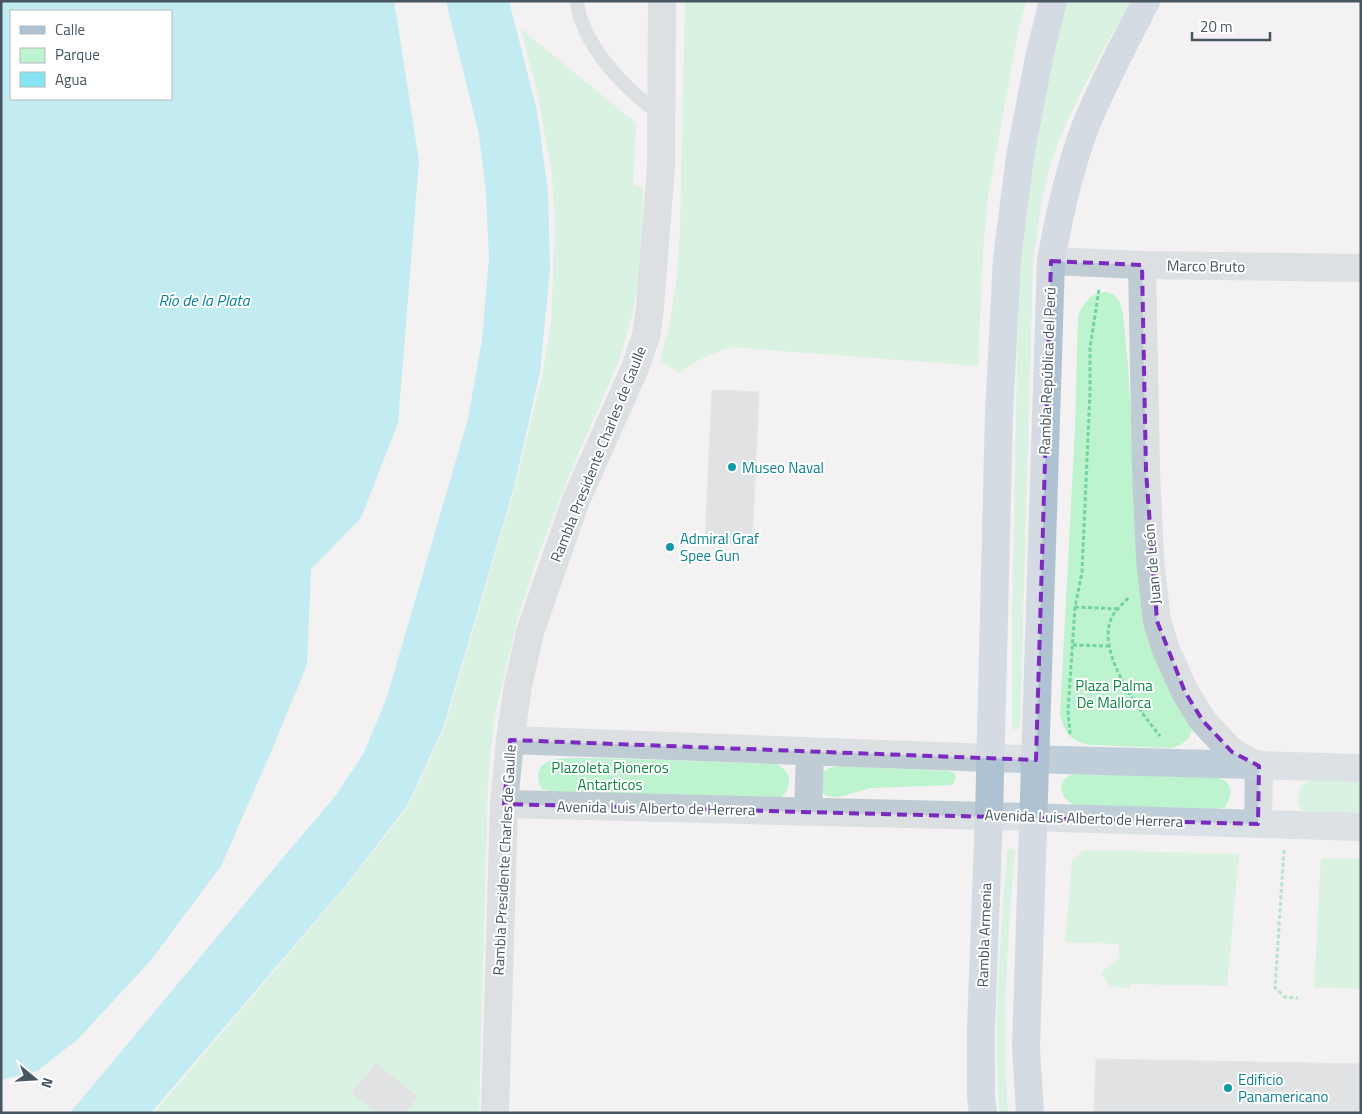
<svg xmlns="http://www.w3.org/2000/svg" width="1362" height="1114" viewBox="0 0 1362 1114" font-family="'Titillium Web',sans-serif">
  <rect width="100%" height="100%" fill="#f3f1f1"/>
  <g fill="#bdf3ce">
    <polygon points="685,1 1026,1 1019,26 988,197 983,249 978,366 731,347 702,358 679,373 660,360 670,323 677,276 680,230"/>
    <path d="M 1064,1 L 1130,1 C 1100,58 1059,123 1045,186 C 1039,212 1036,239 1033,266 L 1020,725 L 1018,730 L 1013,729 L 1012,726 L 1012,619 L 1019,265 L 1027,196 L 1038,134 Z"/>
    <polygon points="521,29 636,123 633,185 643,187 642,237 639,278 632,316 619,360 571,471 540,550 518,617 494,719 488,780 479,1113 154,1113 347,885 408,807 444,729 515,487 543,373 551,323 555,225 552,176 538,94"/>
    <path d="M 1106,292 L 1114,295 L 1119,300 L 1123,314 L 1128,366 L 1132,437 L 1192,727 C 1191,739 1183,745 1171,748 L 1091,745 C 1071,741 1065,735 1060,715 L 1075,429 L 1078,316 C 1084,303 1090,293 1106,292 Z"/>
    <path d="M 594,758 L 776,764 C 791,770 793,786 782,797 L 775,798 L 551,792 L 541,788 C 526,752 573,759 594,758 Z"/>
    <polygon points="839,766 947,771 954,773 956,778 952,785 871,788 839,797 827,796 820,791 823,772 830,768"/>
    <path d="M 1075,774 L 1217,777 C 1234,783 1233,795 1224,808 L 1216,809 L 1074,805 C 1058,797 1056,778 1075,774 Z"/>
    <polygon points="1312,779 1361,781 1361,814 1309,813 1301,809 1298,801 1300,786"/>
    <path d="M 1009,848 L 1015,850 C 1008,938 1001,1026 1008,1113 L 1000,1113 C 992,1027 1001,936 1007,851 Z"/>
    <polygon points="1083,850 1239,854 1227,986 1130,984 1129,988 1111,987 1101,973 1119,958 1119,944 1065,942 1072,862"/>
    <polygon points="1321,858 1361,859 1361,989 1314,987"/>
  </g>
  <g fill="#87e4f3" fill-rule="evenodd">
    <path d="M 1,1 L 394,1 L 419,161 L 398,423 L 361,518 L 311,569 L 307,665 L 268,759 L 221,866 L 151,960 L 78,1039 L 37,1071 L 1,1080 ZM 11,11 L 171,11 L 171,99 L 11,99 Z"/>
    <polygon points="446,1 509,1 537,111 548,191 550,269 540,372 514,487 443,728 407,806 346,885 151,1113 70,1113 287,853 334,798 364,753 387,697 468,419 482,340 489,258 486,191 479,135"/>
  </g>
  <g fill="#ccd0d6" stroke="#d4d7dc">
    <polygon points="712,390 759,392 752,545 705,543"/>
    <polygon points="1096,1059 1361,1064 1361,1113 1094,1112"/>
    <polygon points="376,1063 418,1097 405,1113 377,1113 352,1093"/>
  </g>
  <g fill="none" stroke-linecap="round" stroke-linejoin="round">
    <g stroke="#72d49d" stroke-width="3" stroke-dasharray="4 2.5" stroke-linecap="butt">
      <path d="M 1128,598 C 1122,605 1114,611 1111,619 C 1097,654 1139,710 1160,736"/>
      <polyline points="1075,607 1119,609"/>
      <polyline points="1073,645 1108,646"/>
      <polyline points="1070,734 1068,711 1075,607 1082,572 1090,392 1090,348 1099,289"/>
      <polyline points="1284,850 1275,988 1285,997 1298,998"/>
    </g>
    <path stroke="#c0ccd3" stroke-width="14" d="M 577,1 C 578,7 579,15 581,20 C 595,58 629,92 661,115"/>
    <g stroke="#c0ccd3" stroke-width="28">
      <polyline points="1051,261 1142,265 1361,268"/>
      <polyline points="1142,265 1146,471 1150,559 1157,621 1166,650 1185,692 1203,721 1232,752 1259,766 1258,824"/>
      <polyline points="510,740 990,758"/>
      <polyline points="504,804 989,816"/>
      <polyline points="808,811 810,752"/>
      <polyline points="495,1113 504,804 510,740 518,686 530,632 576,500 635,368 646,336 650,307 661,166 662,1"/>
    </g>
    <g stroke="#c0ced9" stroke-width="28">
      <polyline points="990,758 1361,768"/>
      <polyline points="989,816 1361,827"/>
    </g>
    <g stroke="#afc2d1" stroke-width="28">
      <polyline points="983,1113 981,1098 981,1028 989,816 999,414 1007,259 1020,157 1039,58 1053,1"/>
      <path d="M 1030,1113 L 1026,1048 L 1051,261 C 1059,215 1069,169 1086,125 C 1103,83 1125,42 1146,1"/>
    </g>
  </g>
  <path d="M0 0H1362V1114H0ZM 1051,261 L 1142,265 L 1146,471 L 1157,621 L 1185,692 L 1203,721 L 1232,752 L 1259,766 L 1258,824 L 504,804 L 510,740 L 1036,760 Z" fill="#f3f1f1" fill-opacity=".55" fill-rule="evenodd"/>
  <path fill="none" stroke="#7b2cbf" stroke-width="4" stroke-dasharray="10 6" stroke-linejoin="round" d="M 1051,261 L 1142,265 L 1146,471 L 1157,621 L 1185,692 L 1203,721 L 1232,752 L 1259,766 L 1258,824 L 504,804 L 510,740 L 1036,760 Z"/>
  <g fill="#0f9aa8" stroke="#fff" stroke-width="2">
    <circle cx="732" cy="467" r="5"/>
    <circle cx="670" cy="547" r="5"/>
    <circle cx="1228" cy="1088" r="5"/>
  </g>
  <g text-anchor="middle" dominant-baseline="central" stroke-width="4" stroke-linejoin="round" paint-order="stroke">
    <g font-size="15" fill="#475660" stroke="#fff">
      <text transform="translate(1206 266) rotate(1)">Marco Bruto</text>
      <text transform="translate(1047 371) rotate(-88)">Rambla República del Perú</text>
      <text transform="translate(598 454) rotate(-68)">Rambla Presidente Charles de Gaulle</text>
      <text transform="translate(1152 564) rotate(-95)">Juan de León</text>
      <text transform="translate(656 808) rotate(1)">Avenida Luis Alberto de Herrera</text>
      <text transform="translate(1084 818) rotate(2)">Avenida Luis Alberto de Herrera</text>
      <text transform="translate(504 860) rotate(-87)">Rambla Presidente Charles de Gaulle</text>
      <text transform="translate(984 935) rotate(-88)">Rambla Armenia</text>
    </g>
    <g font-size="15" fill="#0d838f" stroke="#fff" text-anchor="start">
      <text x="742" y="467">Museo Naval</text>
      <text x="680" y="538">Admiral Graf<tspan x="680" dy="17">Spee Gun</tspan></text>
      <text x="1238" y="1079">Edificio<tspan x="1238" dy="17">Panamericano</tspan></text>
    </g>
    <g font-size="15" fill="#184" stroke="#fff">
      <text x="1114" y="685">Plaza Palma<tspan x="1114" dy="17">De Mallorca</tspan></text>
      <text x="610" y="767">Plazoleta Pioneros<tspan x="610" dy="17">Antarticos</tspan></text>
    </g>
    <g font-size="16" font-style="italic" fill="#058297" stroke="#fff">
      <text x="204" y="300">Río de la Plata</text>
    </g>
  </g>
  <rect width="1362" height="1114" fill="none" stroke="#475660" stroke-width="5"/>
  <rect x="10" y="10" width="162" height="90" fill="#ffffff" stroke="#b5bbbf"/>
  <rect x="20" y="26" width="25" height="8" fill="#afc2d1" stroke="#b5bbbf"/>
  <text x="55" y="35" font-size="15" fill="#475660">Calle</text>
  <rect x="20" y="48" width="25" height="15" fill="#bdf3ce" stroke="#b5bbbf"/>
  <text x="55" y="60" font-size="15" fill="#475660">Parque</text>
  <rect x="20" y="72" width="25" height="15" fill="#87e4f3" stroke="#b5bbbf"/>
  <text x="55" y="85" font-size="15" fill="#475660">Agua</text>
  <g transform="translate(35 1079) rotate(108)" stroke="#ffffff" stroke-width="4" paint-order="stroke">
  <path d="M0-4L9 19L0 12L-9 19Z" fill="#475660"/>
  <text y="-8" font-size="14" font-weight="bold" text-anchor="middle" fill="#475660">N</text>
  </g>
  <path d="M1192 32v8h78v-8" fill="none" stroke="#475660" stroke-width="2.5"/>
  <text x="1200" y="32" font-size="15" fill="#475660" stroke="#ffffff" stroke-width="4" paint-order="stroke">20 m</text>
</svg>
